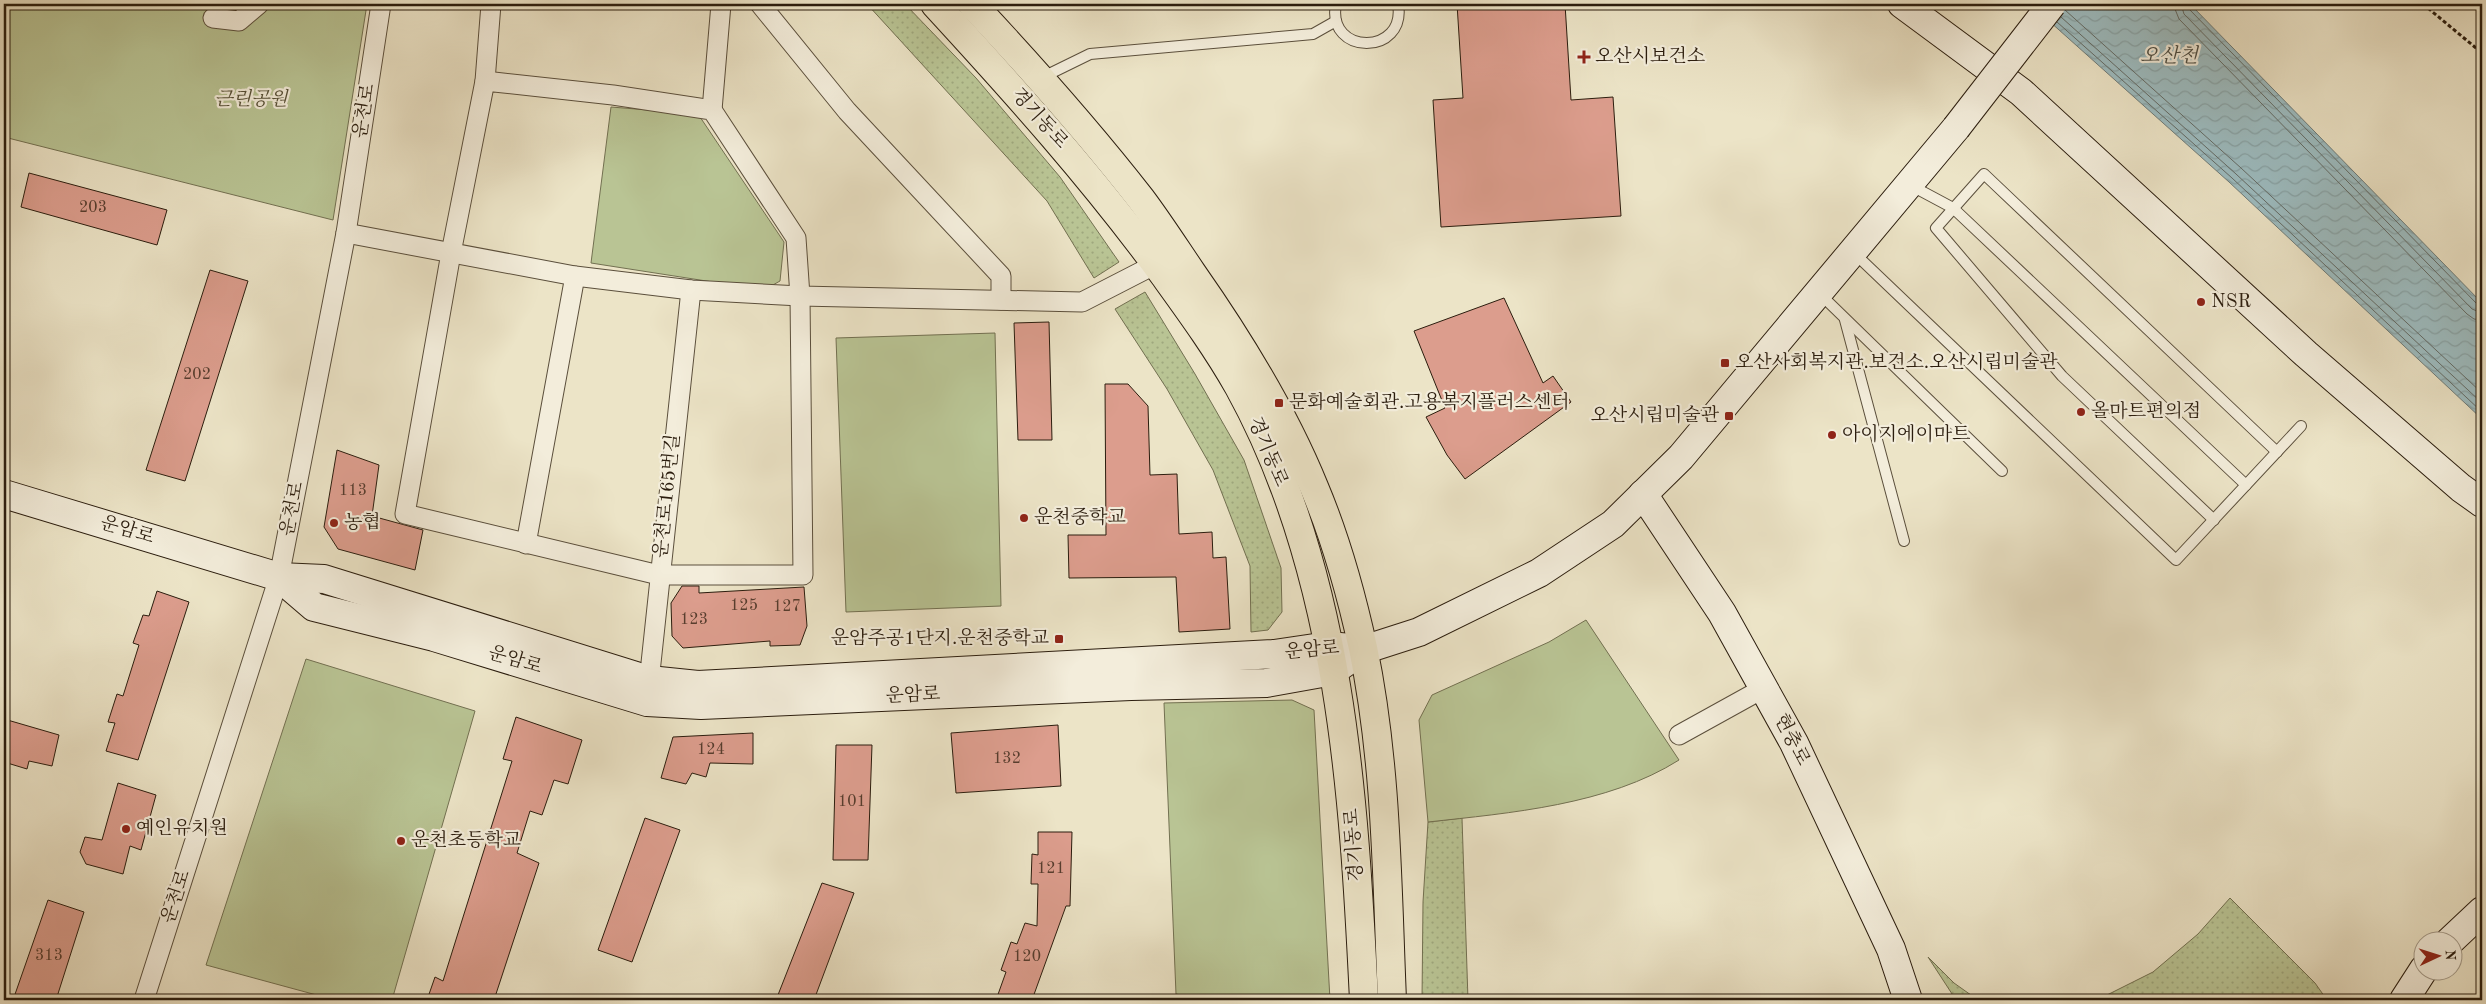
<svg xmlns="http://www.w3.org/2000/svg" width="2486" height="1004" viewBox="0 0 2486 1004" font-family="'Old Standard TT','Noto Serif KR',serif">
  <defs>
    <pattern id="grass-dots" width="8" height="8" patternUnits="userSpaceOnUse" patternTransform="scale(1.25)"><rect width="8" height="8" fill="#b9c494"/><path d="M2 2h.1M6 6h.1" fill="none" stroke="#9fa87e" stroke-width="1.8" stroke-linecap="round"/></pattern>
    <pattern id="water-waves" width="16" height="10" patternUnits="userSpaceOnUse" patternTransform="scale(1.25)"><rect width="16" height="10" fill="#9dbcc0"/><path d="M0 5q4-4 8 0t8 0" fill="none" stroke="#87a1a4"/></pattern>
  </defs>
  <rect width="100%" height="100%" fill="#ece4c7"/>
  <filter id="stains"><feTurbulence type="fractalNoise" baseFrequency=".004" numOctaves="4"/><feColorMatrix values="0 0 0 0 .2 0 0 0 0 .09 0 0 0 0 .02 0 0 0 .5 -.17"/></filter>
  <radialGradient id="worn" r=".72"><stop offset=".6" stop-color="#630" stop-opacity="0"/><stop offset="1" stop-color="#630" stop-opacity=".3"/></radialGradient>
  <g fill="url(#grass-dots)" stroke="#727051">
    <polygon points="867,4 905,4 976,78 1060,177 1119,262 1094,278 1047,201"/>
    <polygon points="1145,292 1195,374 1244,460 1281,568 1282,612 1268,630 1251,632 1250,566 1213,470 1167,389 1115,309"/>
    <polygon points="1462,818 1468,1000 1422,1000 1423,902 1428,822"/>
    <polygon points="2230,898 2315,983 2327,1000 2097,1000 2153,972 2198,934"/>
    <polygon points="1928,957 1954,983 1978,1000 1956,1000"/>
  </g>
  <g fill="#b9c494" stroke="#727051">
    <polygon points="4,4 367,4 333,220 4,137"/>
    <polygon points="611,107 698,114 784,242 780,281 764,290 591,263"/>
    <polygon points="995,333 1001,606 846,612 836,338"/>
    <path d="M 1586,620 L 1679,760 C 1608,805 1510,813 1428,822 L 1419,720 L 1432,695 L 1549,642 Z"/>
    <polygon points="306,659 475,711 392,1000 335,1000 206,965"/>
    <polygon points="1292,700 1314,710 1330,1000 1208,1000 1176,994 1164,703"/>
  </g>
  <polygon fill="url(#water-waves)" stroke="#6f7c79" points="2030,4 2190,4 2482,303 2482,419 2229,182"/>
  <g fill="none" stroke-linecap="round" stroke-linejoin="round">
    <g stroke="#646c67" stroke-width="1">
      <polyline points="2173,4 2179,19 2467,314 2474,319 2482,320"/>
      <polyline points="2181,4 2184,14 2472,309 2482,313"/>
      <polyline points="2187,4 2189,9 2477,304 2482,306"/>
      <polyline points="2065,10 2241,168 2482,393"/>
      <polyline points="2061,17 2236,174 2482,403"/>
      <polyline points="2057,22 2232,178 2482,412"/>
    </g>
  </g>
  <g fill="#dc9d8d" stroke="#2b1d0e">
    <polygon points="1457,4 1565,4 1571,100 1613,97 1621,216 1441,227 1433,100 1463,98"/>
    <polygon points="29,173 167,210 157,245 21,207"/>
    <polygon points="210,270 248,281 185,481 146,470"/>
    <polygon points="1504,298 1543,383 1553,376 1571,402 1465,479 1447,455 1426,417 1445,408 1414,331"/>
    <polygon points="1049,322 1052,440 1018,440 1014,323"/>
    <polygon points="1105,384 1128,384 1148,406 1150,475 1177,474 1179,534 1212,532 1213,558 1226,557 1230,629 1179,632 1176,577 1069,578 1068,535 1106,535"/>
    <polygon points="337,450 379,465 372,516 423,530 415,570 338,549 324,527"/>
    <polygon points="682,586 699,586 699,593 804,587 807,626 800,645 770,646 770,641 683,648 672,636 671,603"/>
    <polygon points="157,591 189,602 138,760 106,751 115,723 108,722 117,694 123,696 139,645 133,643 143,615 149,616"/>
    <polygon points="516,717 582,740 568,784 554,780 542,815 530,811 517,853 539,863 494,1000 427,1000 435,977 443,981 512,761 503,759"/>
    <polygon points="4,719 59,735 52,766 29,761 27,769 4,762"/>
    <polygon points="1058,725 1061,786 956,793 951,733"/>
    <polygon points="753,733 753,764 710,763 706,777 692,773 686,784 661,778 673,737"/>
    <polygon points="836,745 872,745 868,860 833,860"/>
    <polygon points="118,783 156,795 141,850 130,846 123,874 86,864 80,852 85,837 102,840"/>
    <polygon points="645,818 680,830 632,962 598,950"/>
    <polygon points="1038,832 1072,832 1070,906 1066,906 1032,1000 996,1000 1006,972 1001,970 1011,942 1017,944 1025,923 1037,926 1038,884 1031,884 1032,854 1038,855"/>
    <polygon points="822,883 854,893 814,1000 776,1000"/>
    <polygon points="48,900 84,912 56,1000 13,1000"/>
  </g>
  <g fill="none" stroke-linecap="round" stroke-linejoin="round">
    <g stroke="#5b4f3c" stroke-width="12">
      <g id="lane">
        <path d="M 1336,4 C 1326,56 1407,56 1398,4"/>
        <polyline points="1041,78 1090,54 1313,34 1336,21"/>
        <polyline points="1910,185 1953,208 2246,485"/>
        <polyline points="1853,252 2176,560 2301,426"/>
        <polyline points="1819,293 2002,471"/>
        <polyline points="1845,320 1904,541"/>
        <polyline points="2214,520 2062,376 1936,228 1984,174 2277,452"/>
      </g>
    </g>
    <g stroke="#5b4f3c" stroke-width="21">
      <g id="street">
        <polyline points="760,4 847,111 1001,276 1001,300"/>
        <polyline points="213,18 239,21 259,4"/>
        <polygon points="485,81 613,95 712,110 796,238 800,296 803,575 659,575 405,514 451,253"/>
        <polyline points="485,81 491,4"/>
        <polyline points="712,110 721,4"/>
        <polyline points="346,233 575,276 691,290 800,296 1082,302 1156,264"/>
        <polyline points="526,544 575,276"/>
        <polyline points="648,691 691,290"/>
        <polyline points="1679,735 1764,688"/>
        <polyline points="144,1000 279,577 346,233 381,4"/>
      </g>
    </g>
    <g stroke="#2b1d0e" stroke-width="30">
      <g id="secondary">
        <polyline points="1902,4 2021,92 2306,354 2461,488 2482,503"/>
        <polyline points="4,494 279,577 324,579 649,680 698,685 1274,654 1328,646 1351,648"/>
        <polyline points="1643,494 1722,613 1794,743 1891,949 1908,1000"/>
        <polyline points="279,577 314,607 434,637 647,702 701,705 1131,686 1266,683 1333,671 1363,650 1419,632 1539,573 1613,524 1681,457 1956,128"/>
        <polyline points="2449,942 2482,911"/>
        <polyline points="2404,1000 2424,969"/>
      </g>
    </g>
    <g stroke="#2b1d0e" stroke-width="30">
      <g id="primary">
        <path d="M 935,4 C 1015,91 1094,179 1164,275 C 1190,311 1217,348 1239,387 C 1341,572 1354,794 1364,1000"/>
        <path d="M 972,4 C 1031,67 1088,131 1141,199 C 1159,223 1175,248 1192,273 C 1239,340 1283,411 1314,487 C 1336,539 1351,593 1363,648 C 1387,764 1387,883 1392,1000"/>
      </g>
    </g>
    <polyline stroke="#2b1d0e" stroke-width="3" stroke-dasharray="4 2.5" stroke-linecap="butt" points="2423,4 2482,53"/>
    <use href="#lane" stroke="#f3eddb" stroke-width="10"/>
    <use href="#street" stroke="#f3eddb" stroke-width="19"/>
    <use href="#secondary" stroke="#f3eddb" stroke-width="28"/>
    <use href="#primary" stroke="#ece4c7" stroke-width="28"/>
    <g stroke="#2b1d0e" stroke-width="30" stroke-linecap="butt">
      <polyline id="secondary-bridge" points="1956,128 2052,4"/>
    </g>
    <use href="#secondary-bridge" stroke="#f3eddb" stroke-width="28"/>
  </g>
  <g fill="#8f2418" stroke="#f3eddb" stroke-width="2">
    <path d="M1581.5 49.5h5v5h5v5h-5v5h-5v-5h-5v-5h5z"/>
    <circle cx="2201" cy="302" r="5"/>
    <rect x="1720" y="358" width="10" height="10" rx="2.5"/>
    <rect x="1274" y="398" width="10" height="10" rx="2.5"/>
    <circle cx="2081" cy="412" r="5"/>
    <rect x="1724" y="411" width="10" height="10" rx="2.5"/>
    <circle cx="1832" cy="435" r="5"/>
    <circle cx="1024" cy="518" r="5"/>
    <circle cx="334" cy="523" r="5"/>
    <rect x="1054" y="634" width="10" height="10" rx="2.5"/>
    <circle cx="126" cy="829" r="5"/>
    <circle cx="401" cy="841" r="5"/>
  </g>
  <g text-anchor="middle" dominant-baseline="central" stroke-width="4.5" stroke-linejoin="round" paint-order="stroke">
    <g font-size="16" fill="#573d2e">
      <text x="93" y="208">203</text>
      <text x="197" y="375">202</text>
      <text x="353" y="491">113</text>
      <text x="744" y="606">125</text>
      <text x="787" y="607">127</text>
      <text x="694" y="620">123</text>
      <text x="711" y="750">124</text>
      <text x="1007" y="759">132</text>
      <text x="852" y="802">101</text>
      <text x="1051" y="869">121</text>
      <text x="49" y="956">313</text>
      <text x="1027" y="957">120</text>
    </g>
    <g font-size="19" fill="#2b1d0e" stroke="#f3eddb" text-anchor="start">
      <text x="1595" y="57">오산시보건소</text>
      <text x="2211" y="302">NSR</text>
      <text x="1735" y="363">오산사회복지관.보건소.오산시립미술관</text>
      <text x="1289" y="403">문화예술회관.고용복지플러스센터</text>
      <text x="2091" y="412">올마트편의점</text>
      <text x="1719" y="416" text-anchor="end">오산시립미술관</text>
      <text x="1842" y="435">아이지에이마트</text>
      <text x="1034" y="518">운천중학교</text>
      <text x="344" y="523">농협</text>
      <text x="1049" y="639" text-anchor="end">운암주공1단지.운천중학교</text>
      <text x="136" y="829">예인유치원</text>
      <text x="411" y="841">운천초등학교</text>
    </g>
    <g font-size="19" font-style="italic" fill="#564f36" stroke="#f3eddb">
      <text x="251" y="100">근린공원</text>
    </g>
    <g font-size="19" fill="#2b1d0e" stroke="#f3eddb">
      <text transform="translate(365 111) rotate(-81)">운천로</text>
      <text transform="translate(1039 119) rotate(48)">경기동로</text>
      <text transform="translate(1267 452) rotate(67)">경기동로</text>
      <text transform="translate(668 496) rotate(-84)">운천로165번길</text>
      <text transform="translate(293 509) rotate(-79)">운천로</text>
      <text transform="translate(127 531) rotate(17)">운암로</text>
      <text transform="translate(1312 651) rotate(-5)">운암로</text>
      <text transform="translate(515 661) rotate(17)">운암로</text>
      <text transform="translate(913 696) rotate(-2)">운암로</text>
      <text transform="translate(1791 740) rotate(63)">현충로</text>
      <text transform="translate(1355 845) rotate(-94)">경기동로</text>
      <text transform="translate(177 897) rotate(-72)">운천로</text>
    </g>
    <g font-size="20" font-style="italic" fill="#4d4d43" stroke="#f3eddb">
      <text x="2169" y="57">오산천</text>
    </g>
  </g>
  <rect width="2486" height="1004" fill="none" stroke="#ece4c7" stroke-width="20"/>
  <rect x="5" y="5" width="2476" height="994" fill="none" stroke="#2b1d0e" stroke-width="2.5"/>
  <rect x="10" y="10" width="2466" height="984" fill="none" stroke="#2b1d0e"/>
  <g transform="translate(2438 956) rotate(86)"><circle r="24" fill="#f3eddb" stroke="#a39a89"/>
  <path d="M0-4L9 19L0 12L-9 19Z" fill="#8f2418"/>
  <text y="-8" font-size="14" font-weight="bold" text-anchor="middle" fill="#2b1d0e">N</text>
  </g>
  <rect width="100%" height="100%" filter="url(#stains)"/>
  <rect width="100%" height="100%" fill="url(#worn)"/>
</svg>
